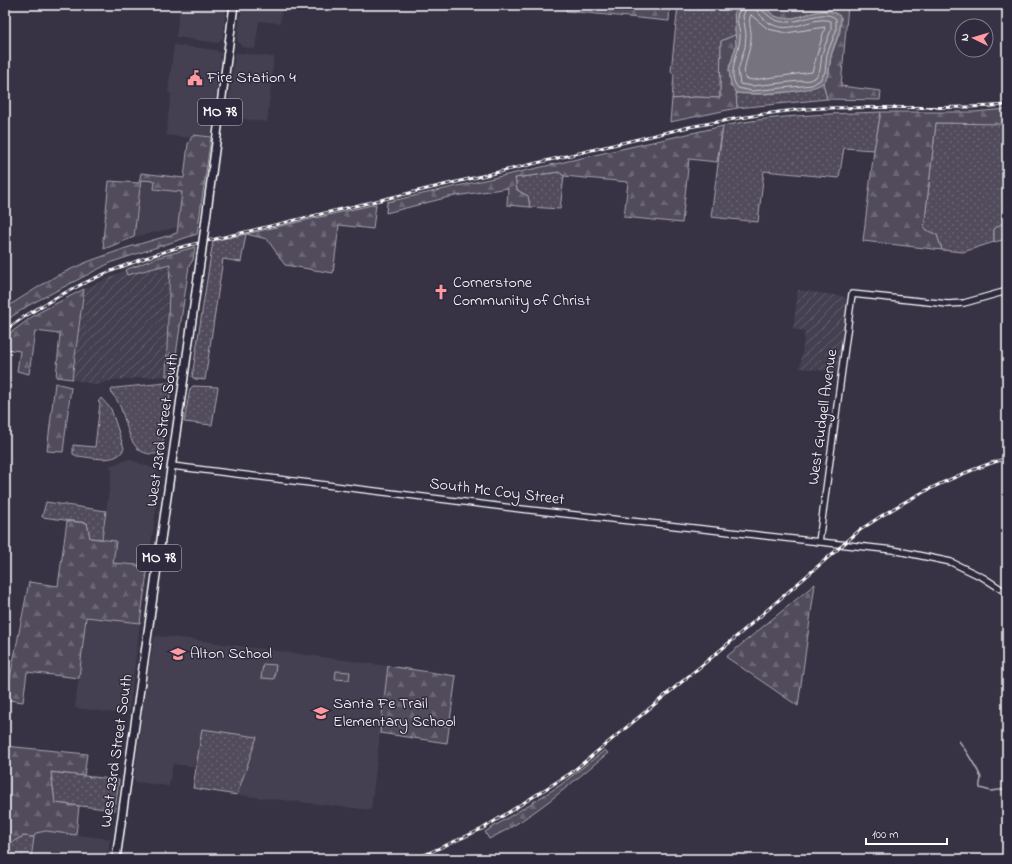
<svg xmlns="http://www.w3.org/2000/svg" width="1012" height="864" viewBox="0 0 1012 864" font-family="'Indie Flower',sans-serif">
  <defs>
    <pattern id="industrial-furrows" width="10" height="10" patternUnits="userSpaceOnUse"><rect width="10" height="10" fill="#444051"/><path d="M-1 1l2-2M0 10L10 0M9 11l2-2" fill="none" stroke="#605d6b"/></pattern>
    <pattern id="grass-dots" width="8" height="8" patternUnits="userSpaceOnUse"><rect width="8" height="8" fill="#514c5c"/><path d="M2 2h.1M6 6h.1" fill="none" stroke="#6b6774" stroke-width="1.8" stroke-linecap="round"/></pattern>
    <pattern id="forest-firs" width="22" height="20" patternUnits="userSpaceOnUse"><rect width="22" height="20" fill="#514c5c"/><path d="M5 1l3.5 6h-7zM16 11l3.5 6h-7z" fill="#6b6774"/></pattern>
  </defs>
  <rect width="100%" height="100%" fill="#373345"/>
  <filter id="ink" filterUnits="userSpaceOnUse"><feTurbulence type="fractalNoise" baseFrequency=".025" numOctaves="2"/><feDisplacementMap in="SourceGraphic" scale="8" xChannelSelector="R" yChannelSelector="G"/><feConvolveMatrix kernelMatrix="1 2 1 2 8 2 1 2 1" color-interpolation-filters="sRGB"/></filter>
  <g filter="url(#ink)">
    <g fill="#444051">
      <polygon points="180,5 226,5 223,37 220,41 218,43 176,37"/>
      <polygon points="242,5 282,5 280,23 259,21 255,49 242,47 237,40"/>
      <polygon points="174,45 215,50 221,53 211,137 193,135 191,138 166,135 171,93 168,92"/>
      <polygon points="238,53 274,57 267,122 227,117 235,54"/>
      <polygon points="141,180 155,181 154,189 182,192 178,227 134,237"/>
      <polygon points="129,459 152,468 157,470 159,474 160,480 148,566 113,563 116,541 102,539 112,470 109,466"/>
      <polygon points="86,617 140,623 129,710 125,714 75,708"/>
      <polygon points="157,636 180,638 388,666 371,810 237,795 257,737 202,729 196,767 173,764 169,786 136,782 134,779 147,679 154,638"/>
      <polygon points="46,831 110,839 107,859 31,859 34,837 36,833"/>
    </g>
    <g fill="url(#industrial-furrows)">
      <polygon points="170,263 166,376 112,380 97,385 72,379 84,289 125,270 127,275"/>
      <polygon points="798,290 842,296 848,300 841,364 835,372 800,368 805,331 793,329"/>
    </g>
    <g fill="url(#grass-dots)" stroke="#a8a6ae">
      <polygon points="678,5 739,5 734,12 737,34 721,41 720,98 695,97 672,99 674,75 671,71"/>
      <path d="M 823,83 L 827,99 L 737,108 L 736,93 C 758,96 804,93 823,83 Z"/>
      <path d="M 881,112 L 874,150 L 844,148 L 839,178 L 764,171 L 758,222 L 711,217 L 723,126 C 775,115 828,114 881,112 Z"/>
      <polygon points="936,123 1007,123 1007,220 994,229 994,242 963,252 942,250 937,235 924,229"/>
      <polygon points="559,172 564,176 560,209 530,207 528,196 517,190 515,178"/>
      <polygon points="246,234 241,262 223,259 205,380 195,379 192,377 213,241"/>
      <path d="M 166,383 L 172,383 L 161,453 C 122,462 131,412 112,394 L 111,390 L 115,388 Z"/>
      <polygon points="193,386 218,387 212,425 184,422 190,389"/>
      <path d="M 101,398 L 111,409 L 124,448 C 118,465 91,457 77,456 L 73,454 L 73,445 L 95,447 L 100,403 L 98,402 Z"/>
      <polygon points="46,502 106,511 102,539 90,538 87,523 42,517"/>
      <polygon points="202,729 257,737 237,795 193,788"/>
      <polygon points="51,772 119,780 115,810 55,803"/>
      <polygon points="23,836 34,837 31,859 8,859 9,844"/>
    </g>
    <g fill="url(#forest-firs)" stroke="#a8a6ae">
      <polygon points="567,5 670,5 669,21 566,11"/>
      <path d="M 763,5 L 848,5 L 841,86 L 881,91 L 880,100 L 827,99 L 823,83 L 829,73 L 831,56 L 840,32 L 841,17 C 822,0 797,26 775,16 C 771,14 767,8 763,5 Z"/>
      <polygon points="737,34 736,46 729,69 731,86 736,93 737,108 670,122 672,99 695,97 720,98 721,41"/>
      <polygon points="1007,109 1007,123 1003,124 936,123 924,229 937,235 942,250 863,241 874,150 881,112 974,112"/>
      <polygon points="723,126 717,162 689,159 682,223 624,217 628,182 564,176 559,172 515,178 517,190 528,196 530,207 507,205 508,188 449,197 386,213 387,202"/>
      <polygon points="193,135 211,137 197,234 112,262 29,305 5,321 5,308 56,276 87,262 126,248 177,233 182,192 154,189 155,181 141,180 134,237 104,249 103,240 109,181 139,183 141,173 184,178 188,144"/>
      <polygon points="376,204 373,229 339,225 333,273 285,265 267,239 246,234"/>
      <polygon points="1007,220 1007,239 994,242 994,229"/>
      <polygon points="195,247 193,260 189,266 173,375 166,376 170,264 127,275 125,270 159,257"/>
      <polygon points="84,289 72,379 56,377 60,334 35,331 29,374 17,371 20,351 5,349 5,337 36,314"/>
      <polygon points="55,383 71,387 63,452 47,451"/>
      <polygon points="67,521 87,523 90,538 116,541 113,563 148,566 140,623 86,617 79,678 27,672 23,702 9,700 6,698 29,582 58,586"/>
      <polygon points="815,584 798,706 726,657"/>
      <polygon points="388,666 456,676 447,743 380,733"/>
      <polygon points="5,746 87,754 84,776 51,772 55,803 79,806 76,835 46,831 36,833 34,837 23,836 9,844 8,859 5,859"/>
      <path d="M 605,750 L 608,753 C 570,784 533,818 489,839 L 485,832 L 559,786 Z"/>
    </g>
    <g fill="#514c5c" stroke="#a8a6ae">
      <polygon points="263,664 276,665 274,679 261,678"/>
      <polygon points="336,671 350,672 349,680 335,679"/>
    </g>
    <path fill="#76737f" stroke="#adabb2" d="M 739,5 L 763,5 C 766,8 771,14 775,16 C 797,26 822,0 841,17 C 840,36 835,40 831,56 C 829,65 830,75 824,82 C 815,93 751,95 736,93 L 731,86 L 729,69 L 736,46 L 734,12 Z"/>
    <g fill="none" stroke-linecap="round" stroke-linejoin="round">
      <g stroke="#c8c7cc" stroke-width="1">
        <path d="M 742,5 C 742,9 740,10 738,13 C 735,21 741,30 740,38 C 739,54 726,74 738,88 L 752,91 L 812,85 L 820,80 L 825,72 L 827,54 L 836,31 L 836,19 C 821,4 788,35 768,15 C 764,12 761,10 761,5"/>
        <path d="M 747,5 L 743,16 L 746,34 L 745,47 L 738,70 L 740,84 L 752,86 L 810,80 L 816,77 L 820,70 L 822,53 L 831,30 L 831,21 C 810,14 787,41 763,18 C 759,14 756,11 756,5"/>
        <path d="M 751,15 L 768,29 L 786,33 L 825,27 L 812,72 L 752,80 L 745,78 C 742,66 751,51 751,37 C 752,30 747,21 751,15 Z"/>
      </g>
      <path stroke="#adabb2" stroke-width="1.5" d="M 959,741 C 963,746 980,773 981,778 C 981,781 979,784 980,788 L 991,791 L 1007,789"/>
      <g stroke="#fff" stroke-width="8">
        <g id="tertiary">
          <polyline points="172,466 521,509 893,550 951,562 984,578 1007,593"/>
          <polyline points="819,542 852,294 948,304 964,303 1007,291"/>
        </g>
      </g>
      <g stroke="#fff" stroke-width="10">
        <g id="primary">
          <polyline points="206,219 234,5"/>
          <polyline points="116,859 201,256"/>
        </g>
      </g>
      <use href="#tertiary" stroke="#2f2a3d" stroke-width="5.5"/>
      <use href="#primary" stroke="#2f2a3d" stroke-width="7"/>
      <g stroke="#fff" stroke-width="3">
        <g id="rail">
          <path d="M 5,330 C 56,293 113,267 173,249 L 689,127 C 734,119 779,110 824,108 C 885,106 946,110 1007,105"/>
          <path d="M 415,859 L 482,829 L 571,773 L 729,643 L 860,530 C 905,499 955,474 1007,458"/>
        </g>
      </g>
      <use href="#rail" stroke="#2f2a3d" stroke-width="1.5" stroke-dasharray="4.5" stroke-linecap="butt"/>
      <g stroke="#fff" stroke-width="10" stroke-linecap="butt">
        <polyline id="primary-bridge" points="201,256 206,219"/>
      </g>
      <use href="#primary-bridge" stroke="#2f2a3d" stroke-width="7"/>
    </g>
  </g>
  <defs>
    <g id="civic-bare" transform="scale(1.2)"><path d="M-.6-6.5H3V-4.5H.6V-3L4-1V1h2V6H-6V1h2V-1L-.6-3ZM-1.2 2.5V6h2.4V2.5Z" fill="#ff9aa2" stroke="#2f2a3d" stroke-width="2.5" paint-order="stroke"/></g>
    <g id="church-bare" transform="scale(1.2)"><path d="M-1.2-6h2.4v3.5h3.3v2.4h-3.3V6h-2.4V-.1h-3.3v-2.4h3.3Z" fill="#ff9aa2" stroke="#2f2a3d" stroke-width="2.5" paint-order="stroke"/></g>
    <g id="school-bare" transform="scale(1.2)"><path d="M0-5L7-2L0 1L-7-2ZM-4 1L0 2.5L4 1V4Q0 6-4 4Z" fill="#ff9aa2" stroke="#2f2a3d" stroke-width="2.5" paint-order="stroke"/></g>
  </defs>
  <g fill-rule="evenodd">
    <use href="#civic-bare" x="195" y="78"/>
    <use href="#church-bare" x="441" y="292"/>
    <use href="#school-bare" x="178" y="654"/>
    <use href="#school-bare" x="321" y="713"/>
  </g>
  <g text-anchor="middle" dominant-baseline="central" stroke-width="3" stroke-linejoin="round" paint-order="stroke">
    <g fill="#2f2a3d" stroke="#c1bfc5" stroke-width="1">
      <rect x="198" y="99" width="44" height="26" rx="3"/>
      <rect x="137" y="545" width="44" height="26" rx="3"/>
    </g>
    <g font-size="15" font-weight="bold" fill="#fff">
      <text x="220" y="112">MO 78</text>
      <text x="159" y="558">MO 78</text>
    </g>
    <g font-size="16" fill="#fff" stroke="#2f2a3d" text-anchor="start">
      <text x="207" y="78">Fire Station 4</text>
      <text x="453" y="283">Cornerstone<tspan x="453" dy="18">Community of Christ</tspan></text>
      <text x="190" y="654">Alton School</text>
      <text x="333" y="704">Santa Fe Trail<tspan x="333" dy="18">Elementary School</tspan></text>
    </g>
    <g font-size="16" fill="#fff" stroke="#2f2a3d">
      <text transform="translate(823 417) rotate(-82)">West Gudgell Avenue</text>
      <text transform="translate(163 430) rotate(-82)">West 23rd Street South</text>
      <text transform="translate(497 492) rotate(7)">South Mc Coy Street</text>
      <text transform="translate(117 751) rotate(-82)">West 23rd Street South</text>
    </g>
  </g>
  <rect width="1012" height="864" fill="none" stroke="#2f2a3d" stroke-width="20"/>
  <rect x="10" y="10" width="992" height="844" fill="none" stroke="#fff" stroke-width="1.5" filter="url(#ink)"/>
  <g transform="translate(974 38) rotate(275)"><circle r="19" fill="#2f2a3d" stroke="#827f8b"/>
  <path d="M0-3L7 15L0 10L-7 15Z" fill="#ff9aa2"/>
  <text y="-6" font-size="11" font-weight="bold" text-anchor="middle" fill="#ffffff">N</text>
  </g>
  <path d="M866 838v6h81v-6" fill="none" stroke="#ffffff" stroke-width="2"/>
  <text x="872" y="838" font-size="12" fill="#ffffff" stroke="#2f2a3d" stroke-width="3" paint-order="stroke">100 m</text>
</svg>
